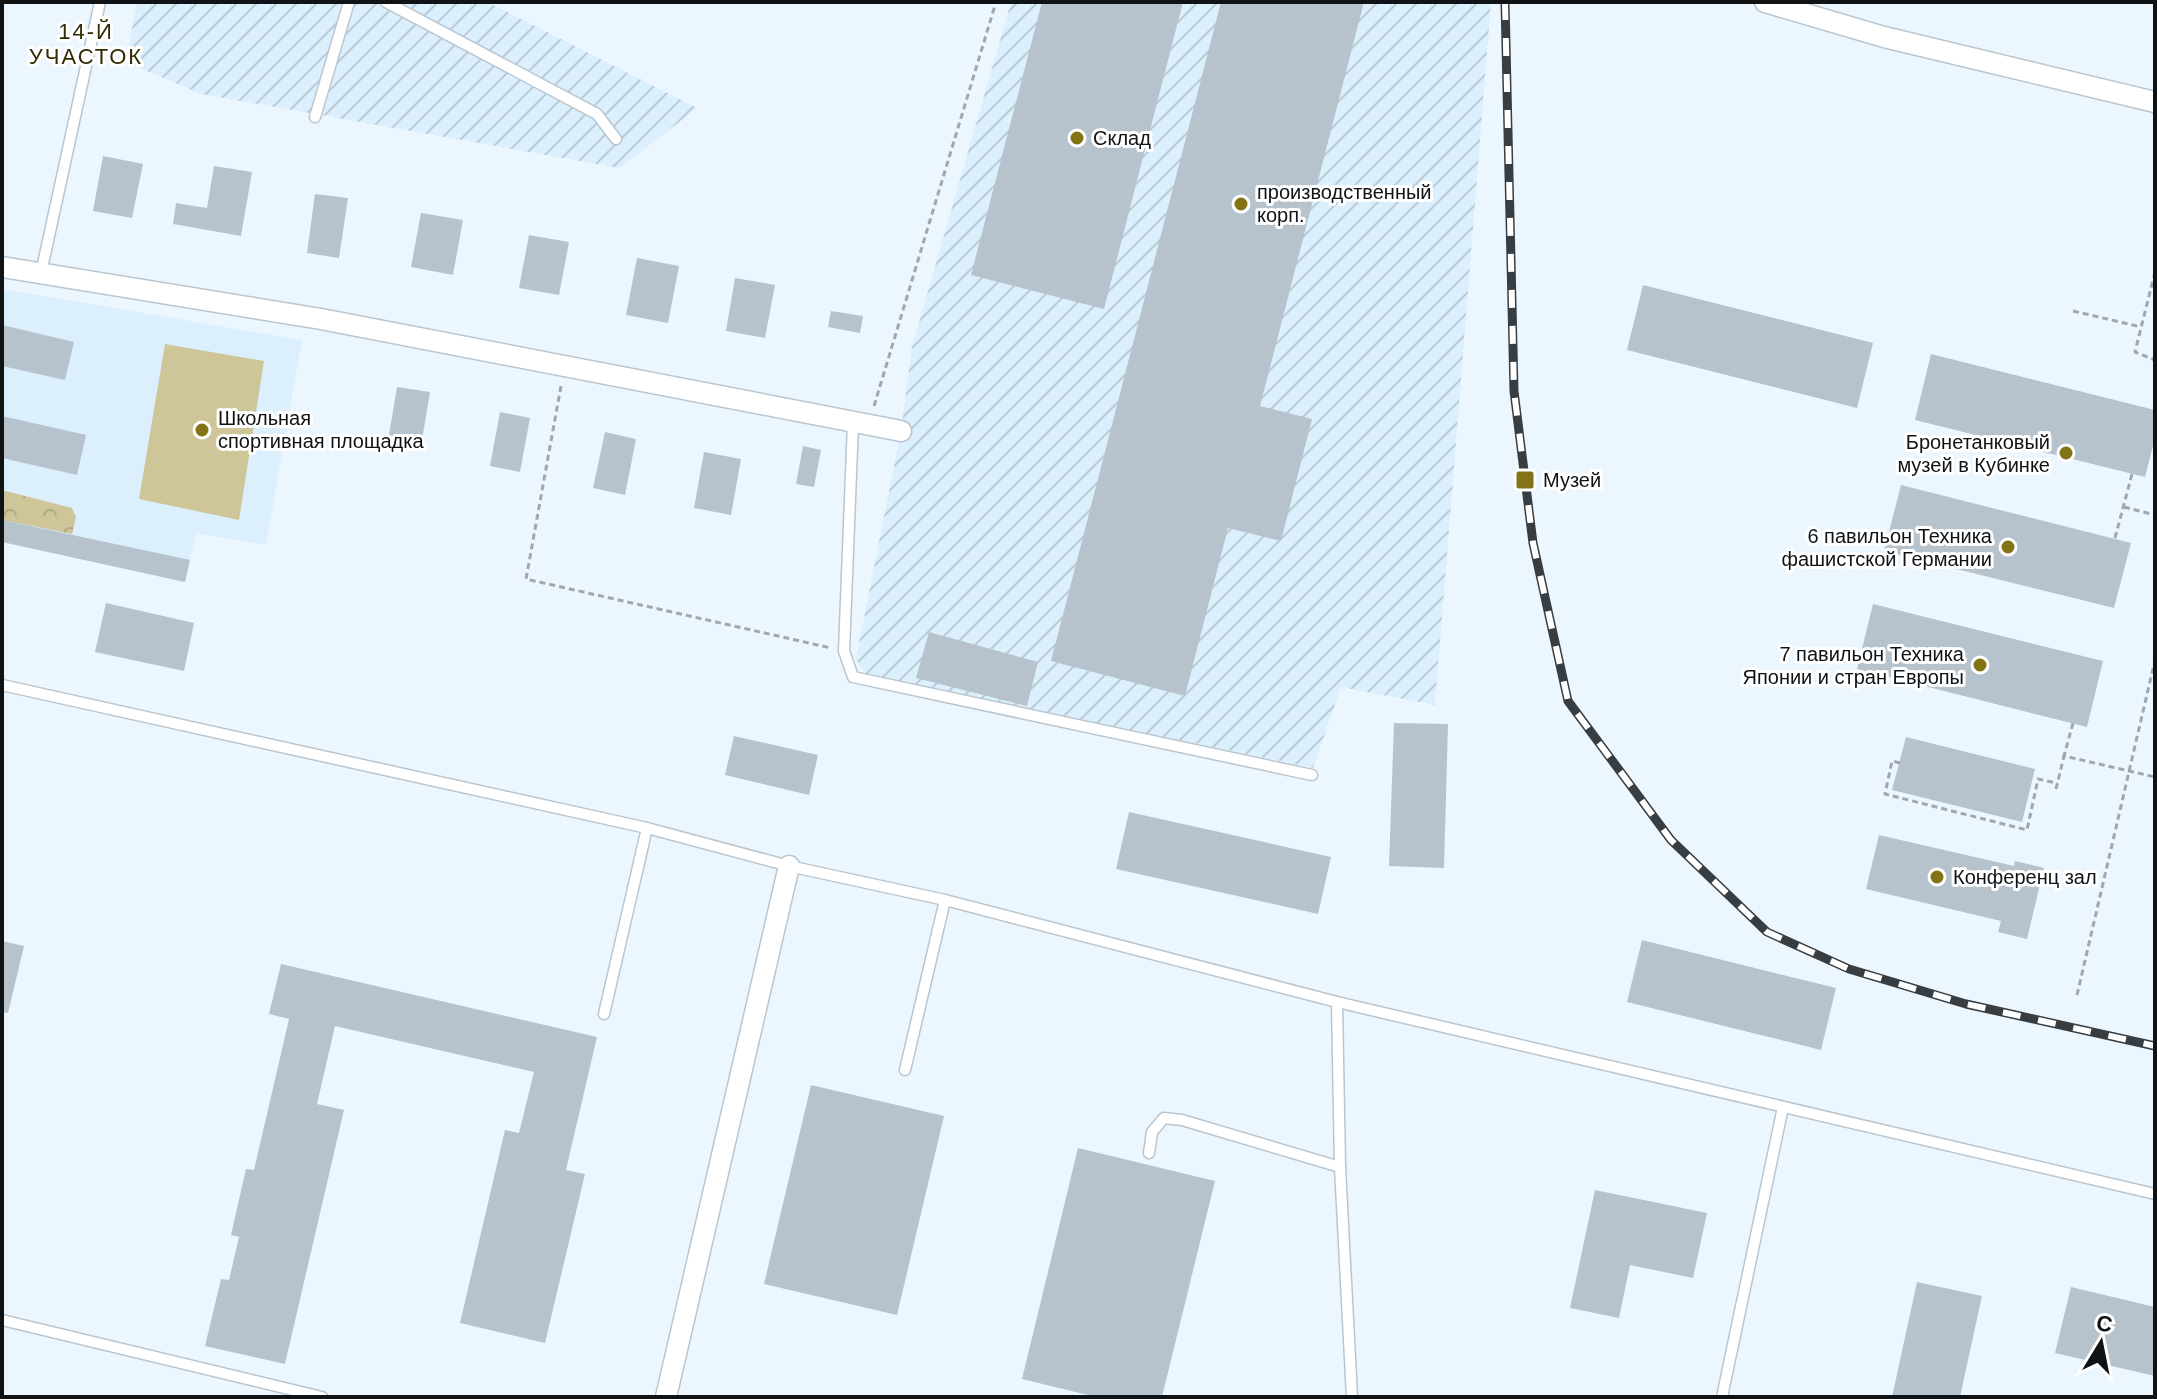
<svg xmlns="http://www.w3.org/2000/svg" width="2157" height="1399" viewBox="0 0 2157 1399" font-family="Arial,sans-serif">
  <defs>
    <pattern id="industrial-furrows" width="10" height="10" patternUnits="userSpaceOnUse" patternTransform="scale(2)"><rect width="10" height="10" fill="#dbeffd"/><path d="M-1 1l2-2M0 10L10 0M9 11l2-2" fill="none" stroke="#bbccd8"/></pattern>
    <pattern id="forest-crowns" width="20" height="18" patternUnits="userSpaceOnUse" patternTransform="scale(2)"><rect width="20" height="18" fill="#cec698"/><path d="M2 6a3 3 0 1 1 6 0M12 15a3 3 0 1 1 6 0" fill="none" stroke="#b0a982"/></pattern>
  </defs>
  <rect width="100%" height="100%" fill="#ecf6fe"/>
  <polygon fill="#dbeffd" points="2,289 302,340 266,545 196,533 185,582 2,542"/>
  <g fill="url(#industrial-furrows)">
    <polygon points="137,2 488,2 697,108 620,168 201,94 126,62"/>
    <polygon points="1011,2 1491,2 1435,705 1341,687 1313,768 866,674 856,659 901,431 912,347"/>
  </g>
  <polygon fill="#cec698" points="165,344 264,361 239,520 139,499"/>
  <polygon fill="url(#forest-crowns)" points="2,490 72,508 76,517 72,534 2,520"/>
  <g fill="#b7c3cc">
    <polygon points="1042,2 1183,2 1104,309 971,275"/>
    <polygon points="1221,2 1364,2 1260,406 1312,419 1281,541 1228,528 1185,696 1051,661"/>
    <polygon points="103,156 143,164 132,218 93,211"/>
    <polygon points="214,166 252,172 241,236 173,224 176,203 207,208"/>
    <polygon points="315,194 348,198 339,258 307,253"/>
    <polygon points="421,213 463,220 453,275 411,267"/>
    <polygon points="529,235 569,242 559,295 519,288"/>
    <polygon points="637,258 679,266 668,323 626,315"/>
    <polygon points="735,278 775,285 765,338 726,331"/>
    <polygon points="1643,285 1873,343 1857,408 1627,350"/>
    <polygon points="831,311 863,316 860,333 828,327"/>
    <polygon points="2,325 74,342 65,380 2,366"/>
    <polygon points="1931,354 2155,410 2155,438 2145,477 1915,420"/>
    <polygon points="397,387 430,392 421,446 388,441"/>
    <polygon points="500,412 530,418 520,472 490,466"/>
    <polygon points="2,416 86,435 77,475 2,458"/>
    <polygon points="605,432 636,439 625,495 593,488"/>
    <polygon points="803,446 821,450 814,487 796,484"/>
    <polygon points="704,452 741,459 731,515 694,508"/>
    <polygon points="1901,485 2131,543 2114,608 1884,551"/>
    <polygon points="2,520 190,560 185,582 2,542"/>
    <polygon points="106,603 194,623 184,671 95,652"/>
    <polygon points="1873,604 2103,661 2087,727 1857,669"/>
    <polygon points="929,632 1038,662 1027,706 916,678"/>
    <polygon points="1394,723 1448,724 1444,868 1389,866"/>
    <polygon points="734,736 818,755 809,795 725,775"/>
    <polygon points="1906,737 2035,769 2022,822 1892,790"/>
    <polygon points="1129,812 1331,857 1318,914 1116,869"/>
    <polygon points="1879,835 2014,866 2015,861 2044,868 2027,939 1998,932 2001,921 1866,889"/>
    <polygon points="1642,940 1836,988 1821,1050 1627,1002"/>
    <polygon points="2,941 24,946 8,1013 2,1012"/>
    <polygon points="281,964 597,1037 566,1170 585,1174 545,1343 460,1323 505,1130 519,1133 534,1072 335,1026 317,1104 344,1110 285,1364 205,1346 221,1279 229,1280 239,1237 231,1235 246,1169 254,1170 289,1019 269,1014"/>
    <polygon points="811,1085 944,1116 897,1315 764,1284"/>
    <polygon points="1078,1148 1215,1181 1162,1397 1096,1397 1022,1379"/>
    <polygon points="1595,1190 1707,1213 1693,1278 1630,1265 1619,1318 1570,1308"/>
    <polygon points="1917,1282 1982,1296 1960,1397 1892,1397"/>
    <polygon points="2071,1287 2155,1307 2155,1376 2055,1353"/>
  </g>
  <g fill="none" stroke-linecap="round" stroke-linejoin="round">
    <g stroke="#bac6cf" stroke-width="13">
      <g id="lane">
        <polyline points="386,2 597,114 616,139"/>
        <polyline points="315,117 349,2"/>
        <polyline points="41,273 100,2"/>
        <polyline points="853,423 844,651 853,677 1312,775"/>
        <polyline points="2,685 647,828 789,866 945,900 1337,1002 2155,1194"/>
        <polyline points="1337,1002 1340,1167 1352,1397"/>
        <polyline points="604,1014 647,828"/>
        <polyline points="905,1070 945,900"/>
        <polyline points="1149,1153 1152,1132 1164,1118 1182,1120 1340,1167"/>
        <polyline points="2,1320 322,1397"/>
        <polyline points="1722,1397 1783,1107"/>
      </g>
    </g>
    <g stroke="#bac6cf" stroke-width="23">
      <g id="street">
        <polyline points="1765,2 1884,37 2155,102"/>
        <polyline points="2,267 321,319 901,431"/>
        <polyline points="666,1397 789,866"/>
      </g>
    </g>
    <g stroke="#a0a7ae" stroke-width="3" stroke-dasharray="6 4" stroke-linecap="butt">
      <polyline points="2155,272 2135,352 2155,360"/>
      <polyline points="2073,311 2141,327"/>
      <polyline points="561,386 526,579 831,648"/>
      <polyline points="874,406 996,2"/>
      <polyline points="2124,507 2155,515"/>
      <polyline points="2115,538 2132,474"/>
      <polyline points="2073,723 2064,756 2155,777"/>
      <polyline points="1900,763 1892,761 1885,794 2027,830 2038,779 2057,783"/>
      <polyline points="2056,789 2064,756"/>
      <polyline points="2077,995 2155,660"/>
    </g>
    <use href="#lane" stroke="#fff" stroke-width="10"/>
    <use href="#street" stroke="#fff" stroke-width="20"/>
    <g stroke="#383d41" stroke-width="9">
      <polyline id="rail" points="1505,2 1514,391 1533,543 1568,701 1671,840 1767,932 1849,969 1966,1004 2155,1046"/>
    </g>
    <use href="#rail" stroke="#fff" stroke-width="6" stroke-dasharray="18" stroke-linecap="butt"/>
  </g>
  <g fill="#827314" stroke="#fff" stroke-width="3">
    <circle cx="1077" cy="138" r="8"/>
    <circle cx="1241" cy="204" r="8"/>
    <circle cx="202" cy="430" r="8"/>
    <circle cx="2066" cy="453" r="8"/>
    <rect x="1515" y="470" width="20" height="20" rx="4"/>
    <circle cx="2008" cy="547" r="8"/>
    <circle cx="1980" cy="665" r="8"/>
    <circle cx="1937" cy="877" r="8"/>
  </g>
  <g text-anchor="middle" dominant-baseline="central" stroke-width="6" stroke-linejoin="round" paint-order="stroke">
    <g font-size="20" fill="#0f1316" stroke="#fff" text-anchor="start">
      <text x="1093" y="138">Склад</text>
      <text x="1257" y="192">производственный<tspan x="1257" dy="23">корп.</tspan></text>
      <text x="218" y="418">Школьная<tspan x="218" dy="23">спортивная площадка</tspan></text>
      <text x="2050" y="442" text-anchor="end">Бронетанковый<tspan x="2050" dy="23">музей в Кубинке</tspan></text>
      <text x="1543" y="480">Музей</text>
      <text x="1992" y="536" text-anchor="end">6 павильон Техника<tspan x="1992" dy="23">фашистской Германии</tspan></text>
      <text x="1964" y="654" text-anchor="end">7 павильон Техника<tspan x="1964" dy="23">Японии и стран Европы</tspan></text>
      <text x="1953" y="877">Конференц зал</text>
    </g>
    <g font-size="22" letter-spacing="2" fill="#322b00" stroke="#fff">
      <text x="86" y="31">14-Й<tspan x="86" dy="25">УЧАСТОК</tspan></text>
    </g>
  </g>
  <rect width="2157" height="1399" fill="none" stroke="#0f1316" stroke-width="8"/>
  <g transform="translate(2101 1343) rotate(10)" stroke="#ffffff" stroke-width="6" paint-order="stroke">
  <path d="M0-6L14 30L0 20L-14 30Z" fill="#0f1316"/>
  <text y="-12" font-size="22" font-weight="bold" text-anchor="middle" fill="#0f1316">С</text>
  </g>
</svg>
